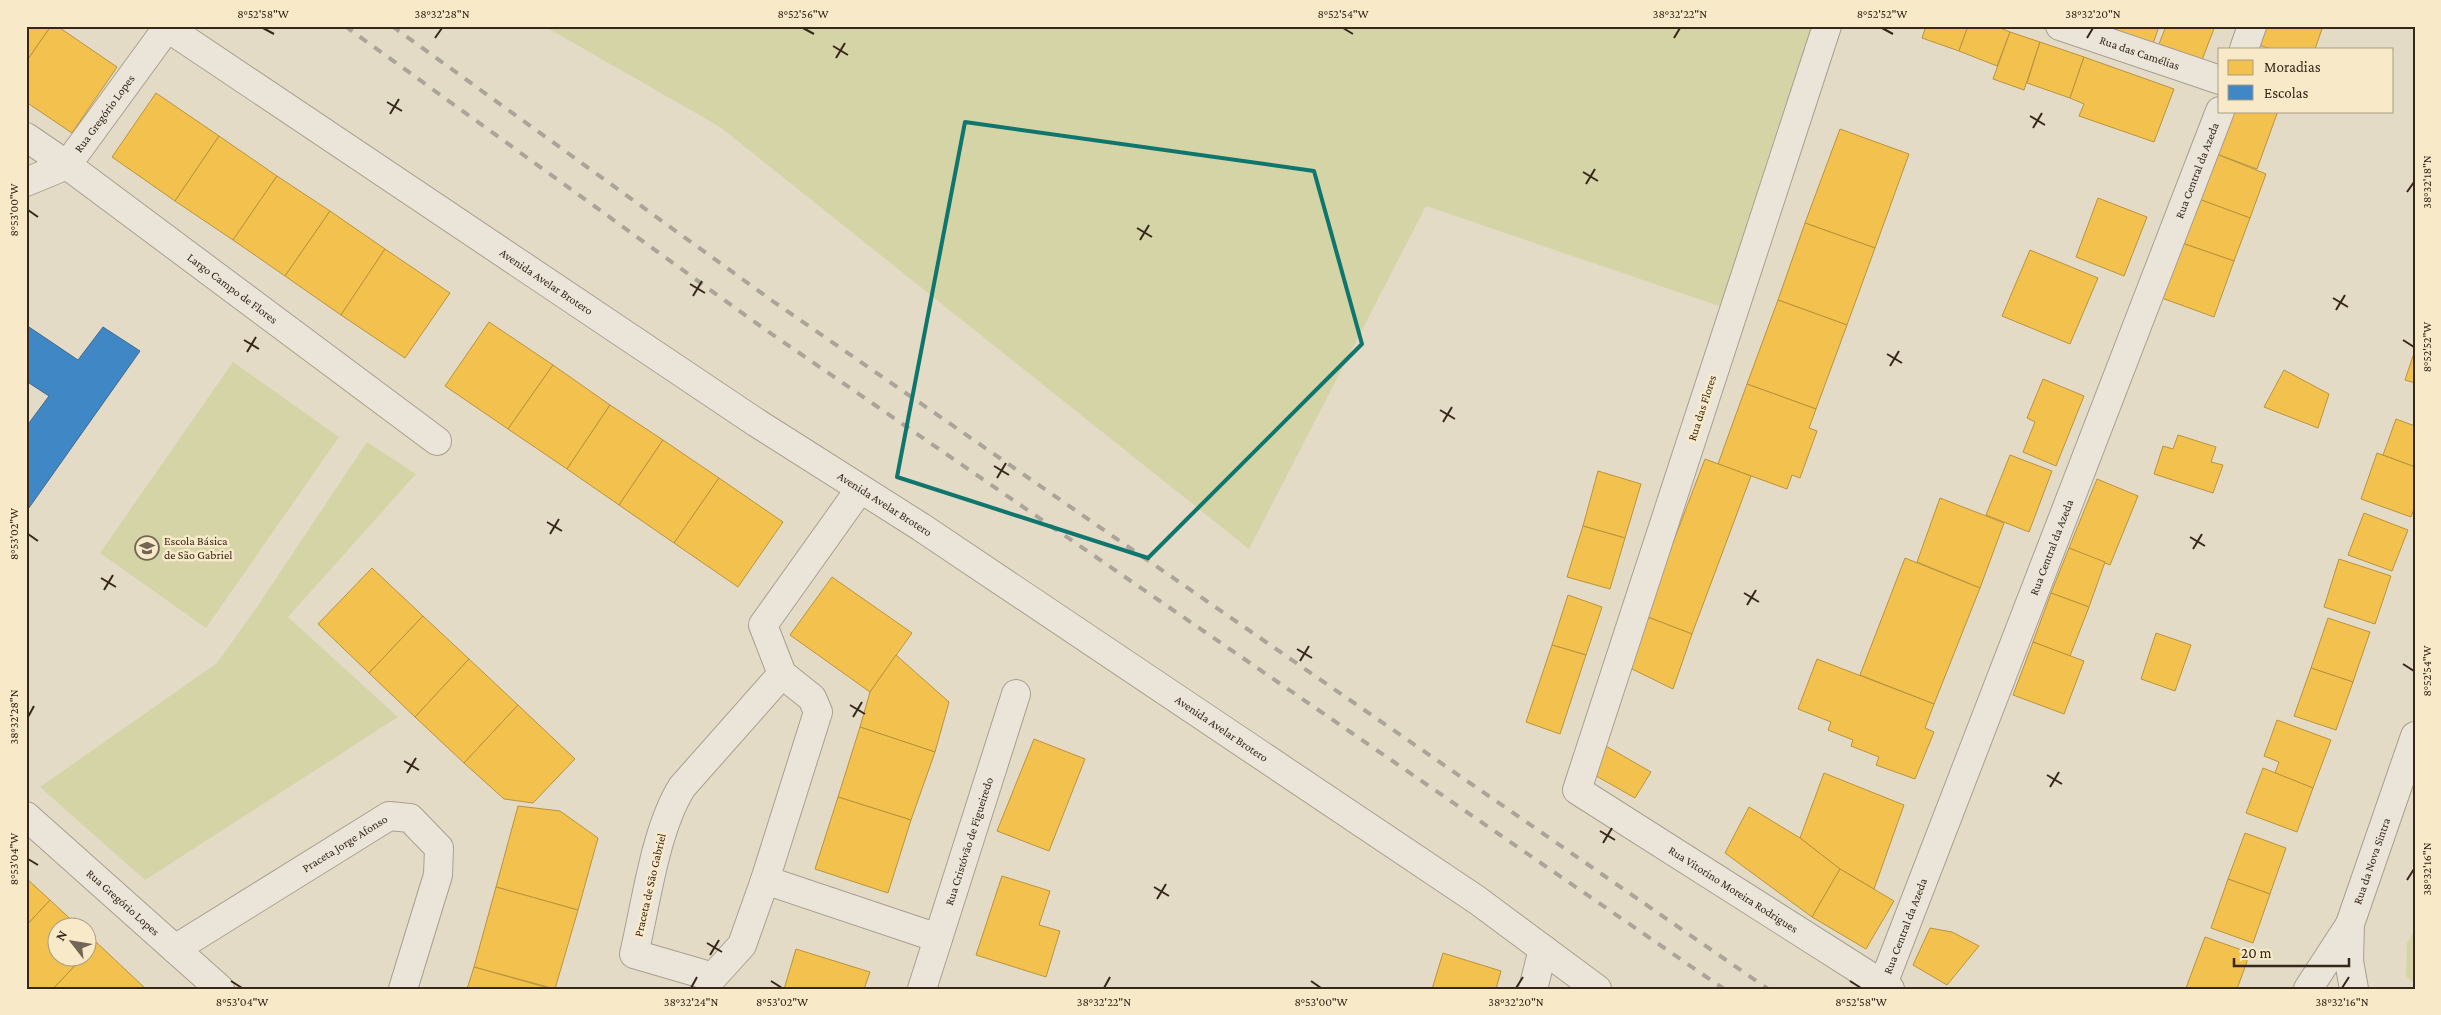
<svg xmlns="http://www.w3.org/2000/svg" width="2441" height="1015" viewBox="0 0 2441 1015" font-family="'Crimson Pro',serif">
  <rect width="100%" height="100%" fill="#e4dbc6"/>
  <g fill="#d5d4a6">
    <polygon points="544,26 1818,26 1725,308 1426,206 1249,549 720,127"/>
    <polygon points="233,362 339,437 206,628 100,553"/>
    <polygon points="367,442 416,474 288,617 398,717 145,880 40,787 217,663 257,607"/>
    <polygon points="2415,930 2415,979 2412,982 2406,976 2407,943"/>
  </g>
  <g fill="#f2c14e" stroke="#ba933e">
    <polygon points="26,26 51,26 26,62"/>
    <polygon points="51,26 57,26 117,67 72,133 26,102 26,62"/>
    <polygon points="1926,26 1968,26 1959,51 1922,38"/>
    <polygon points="1968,26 1995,26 2010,32 1997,66 1959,51"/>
    <polygon points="2104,26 2118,26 2116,31"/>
    <polygon points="2118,26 2159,26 2153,44 2116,31"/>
    <polygon points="2166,26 2215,26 2202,60 2159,44"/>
    <polygon points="2258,26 2323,26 2315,49 2271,49 2253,43"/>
    <polygon points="2010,32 2040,42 2024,90 1993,79"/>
    <polygon points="2040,42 2084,57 2070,98 2027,83"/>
    <polygon points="2084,57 2174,89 2154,142 2079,116 2084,104 2070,98"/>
    <polygon points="156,93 219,136 175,201 112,157"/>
    <polygon points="2229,111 2278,111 2257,169 2214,153"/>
    <polygon points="1840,129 1909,154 1875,248 1805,223"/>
    <polygon points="219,136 277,176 233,240 175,201"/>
    <polygon points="2214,153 2266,174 2250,218 2196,198"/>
    <polygon points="277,176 330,211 285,276 233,240"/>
    <polygon points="2098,198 2147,217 2124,276 2076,257"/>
    <polygon points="2196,198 2250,218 2234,261 2179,242"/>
    <polygon points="330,211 385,249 341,315 285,276"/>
    <polygon points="1805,223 1875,248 1847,325 1778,300"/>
    <polygon points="2179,242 2234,261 2214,317 2159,297"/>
    <polygon points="385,249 450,293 405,358 341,315"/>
    <polygon points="2030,250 2098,278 2070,344 2002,316"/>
    <polygon points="1778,300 1847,325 1816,409 1747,384"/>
    <polygon points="489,322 553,365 508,429 445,386"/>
    <polygon points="2415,350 2415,383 2405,380"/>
    <polygon points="553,365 610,405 567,469 508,429"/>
    <polygon points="2284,370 2329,394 2318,428 2264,407"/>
    <polygon points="2043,379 2084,396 2056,466 2023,452 2035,422 2027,418"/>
    <polygon points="1747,384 1816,409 1809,428 1817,431 1800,478 1792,475 1787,489 1718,464"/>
    <polygon points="610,405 663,440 619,505 567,469"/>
    <polygon points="2396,419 2415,426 2415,467 2383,455"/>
    <polygon points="2178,435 2216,447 2211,462 2223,465 2213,493 2154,474 2163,446 2173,449"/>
    <polygon points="663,440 719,478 674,543 619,505"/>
    <polygon points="2377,453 2415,467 2415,506 2411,517 2361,499"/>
    <polygon points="2010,455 2052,471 2029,532 1986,515"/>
    <polygon points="1705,459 1751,476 1692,634 1645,616"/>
    <polygon points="1598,471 1641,484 1625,538 1583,526"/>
    <polygon points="719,478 783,522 738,587 674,543"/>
    <polygon points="2097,479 2138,496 2110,565 2069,548"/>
    <polygon points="1940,498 2004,523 1980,588 1917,562"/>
    <polygon points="2364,513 2408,530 2392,571 2348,555"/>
    <polygon points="1583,526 1625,538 1610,589 1567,577"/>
    <polygon points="2069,548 2105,562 2089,607 2051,593"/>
    <polygon points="1905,558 1980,588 1934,704 1860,675"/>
    <polygon points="2339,559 2391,576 2375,624 2324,607"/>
    <polygon points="372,568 423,616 369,673 318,624"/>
    <polygon points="832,577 912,633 870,692 790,635"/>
    <polygon points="2051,593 2089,607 2070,656 2033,642"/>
    <polygon points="1568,595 1602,607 1586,655 1552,645"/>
    <polygon points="423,616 469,659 415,717 369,673"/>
    <polygon points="1645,616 1692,634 1673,689 1630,668"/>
    <polygon points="2328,618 2370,632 2353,682 2311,668"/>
    <polygon points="2156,633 2191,645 2175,691 2141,679"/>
    <polygon points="2033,642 2084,661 2064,714 2013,695"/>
    <polygon points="1552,645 1586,655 1560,734 1526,722"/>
    <polygon points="896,655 949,702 935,752 860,727 870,692"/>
    <polygon points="469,659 518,705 464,763 415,717"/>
    <polygon points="1817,659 1934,704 1925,728 1934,732 1915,779 1876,765 1879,757 1851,746 1853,740 1828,730 1831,722 1798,709"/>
    <polygon points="2311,668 2353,682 2336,730 2294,716"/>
    <polygon points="518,705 575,759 533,803 504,799 464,763"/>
    <polygon points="2277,720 2331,740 2313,788 2275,773 2279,762 2264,756"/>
    <polygon points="860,727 935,752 911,820 838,797"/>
    <polygon points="1034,739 1085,759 1049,851 997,831"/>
    <polygon points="1604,745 1651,772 1635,798 1591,773"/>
    <polygon points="2263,768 2313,788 2297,832 2246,813"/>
    <polygon points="1824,773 1904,805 1874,889 1840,869 1800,838"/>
    <polygon points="838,797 911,820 888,893 815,869"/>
    <polygon points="518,806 560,811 598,838 578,910 496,887"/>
    <polygon points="1749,807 1800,838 1840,869 1812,917 1725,853"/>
    <polygon points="2245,833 2286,848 2270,894 2228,879"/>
    <polygon points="1840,869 1894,901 1866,949 1812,917"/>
    <polygon points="1002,876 1050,891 1039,925 1060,931 1046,977 976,955"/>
    <polygon points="26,878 50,900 26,926"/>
    <polygon points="2228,879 2270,894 2253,943 2211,928"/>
    <polygon points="496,887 578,910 555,989 474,967"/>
    <polygon points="50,900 80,928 58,928 58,958 82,958 53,989 30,989 26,985 26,926"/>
    <polygon points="1930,928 1952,932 1979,946 1947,985 1913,965"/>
    <polygon points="88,934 96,942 88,952"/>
    <polygon points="2205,937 2250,953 2237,989 2186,988"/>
    <polygon points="96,942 146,989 53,989 82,958 88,958 88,952"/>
    <polygon points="796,949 870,972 864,989 784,989"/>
    <polygon points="1443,953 1501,971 1496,989 1432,989"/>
    <polygon points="474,967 552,989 467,989"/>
  </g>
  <polygon fill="#3f88c5" stroke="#3c6b91" points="26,325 78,360 103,327 140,351 26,512 26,421 29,423 49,396 26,381"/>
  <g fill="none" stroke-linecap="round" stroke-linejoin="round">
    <g stroke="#a89f90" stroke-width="30">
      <g id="street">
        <path id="s1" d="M 165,26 L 757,423 L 921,527 L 1477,900 L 1597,989"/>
        <path id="s2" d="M 1827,26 L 1577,790 L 1890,989"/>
        <path id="s3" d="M 2060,26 L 2220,80"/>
        <polyline points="2244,49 2252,26"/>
        <path id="s4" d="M 26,137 L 67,165 L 437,441"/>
        <path id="s5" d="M 26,182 L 67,165 L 167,28"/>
        <path d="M 782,674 L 682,787 C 655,830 646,904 634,954 L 713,977 L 742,945 L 765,880 L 818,712 L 812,698 L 782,674 L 763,625 L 860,489"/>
        <path id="s6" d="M 26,816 L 220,989"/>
        <polyline points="765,880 938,938"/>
        <path id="s7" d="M 175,949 L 389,816 L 410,818 L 439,848 L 438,875 L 403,989"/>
        <path id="s8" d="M 1883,984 L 2220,111"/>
        <path id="s9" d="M 922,989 L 1016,694"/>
        <polyline points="1533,989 1543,949"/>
        <polyline points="2308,989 2349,926"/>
        <path id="s10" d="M 2354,989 L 2349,961 L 2350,924 L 2415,736"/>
      </g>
    </g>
    <use href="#street" stroke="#ebe5d9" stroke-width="28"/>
    <g stroke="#aaa499" stroke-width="4" stroke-dasharray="9 9" stroke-linecap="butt">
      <polyline points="345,26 763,328 1724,989"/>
      <polyline points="392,26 774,302 1768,989"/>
    </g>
  </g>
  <path fill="none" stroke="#0f766e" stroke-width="4" stroke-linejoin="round" d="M 965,122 L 1314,171 L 1362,344 L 1148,558 L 897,477 Z"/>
  <path fill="none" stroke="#362719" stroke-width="2" d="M 263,28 L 274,34M 803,28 L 814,34M 1343,28 L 1353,34M 1882,28 L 1893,34M 435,38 L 442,28M 1674,38 L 1680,28M 2087,38 L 2093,28M 833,46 L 848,55M 836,58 L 845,43M 387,102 L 402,111M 390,114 L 399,99M 2030,116 L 2045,125M 2033,128 L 2042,113M 1583,172 L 1598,181M 1586,184 L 1595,169M 2407,192 L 2414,182M 28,210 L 38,217M 1137,228 L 1152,237M 1140,240 L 1149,225M 690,284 L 705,293M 693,296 L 702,281M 2333,298 L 2348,307M 2336,310 L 2345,295M 244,340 L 259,349M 2403,340 L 2414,347M 247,352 L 256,337M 1887,354 L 1902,363M 1890,366 L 1899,351M 1440,410 L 1455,419M 1443,422 L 1452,407M 994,466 L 1009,475M 997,478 L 1006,463M 547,522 L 562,531M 28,534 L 38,541M 550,534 L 559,519M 2190,537 L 2205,546M 2193,549 L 2202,534M 101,578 L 116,587M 104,590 L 113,575M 1744,593 L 1759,602M 1747,605 L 1756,590M 1297,649 L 1312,658M 1300,661 L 1309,646M 2403,664 L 2414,671M 850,705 L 865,714M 28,717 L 34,706M 853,717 L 862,702M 404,761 L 419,770M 407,773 L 416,758M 2047,775 L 2062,784M 2050,787 L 2059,772M 1600,831 L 1615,840M 1603,843 L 1612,828M 28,859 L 38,865M 2407,880 L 2414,869M 1154,887 L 1169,896M 1157,899 L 1166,884M 707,943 L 722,952M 710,955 L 719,940M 231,981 L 242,988M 771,981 L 782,988M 1311,981 L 1321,988M 1850,981 L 1861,988M 691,988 L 697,977M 1104,988 L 1110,977M 1516,988 L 1523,977M 2342,988 L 2349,977"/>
  <defs>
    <g id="school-ring" transform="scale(1.25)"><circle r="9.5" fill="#f8eac9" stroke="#736656" stroke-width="1.5"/><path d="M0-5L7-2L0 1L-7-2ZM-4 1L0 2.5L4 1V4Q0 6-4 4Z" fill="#736656"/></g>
  </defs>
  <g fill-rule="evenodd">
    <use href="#school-ring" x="147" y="548"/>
  </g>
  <g text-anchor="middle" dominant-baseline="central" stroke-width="5" stroke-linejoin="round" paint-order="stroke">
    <g font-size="12" fill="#362719" stroke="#f8eac9">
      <text stroke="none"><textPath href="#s3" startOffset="84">Rua das Camélias</textPath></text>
      <text stroke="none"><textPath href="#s5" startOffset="108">Rua Gregório Lopes</textPath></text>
      <text stroke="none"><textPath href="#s8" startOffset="872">Rua Central da Azeda</textPath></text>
      <text stroke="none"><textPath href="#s1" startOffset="459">Avenida Avelar Brotero</textPath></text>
      <text stroke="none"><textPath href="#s4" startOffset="256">Largo Campo de Flores</textPath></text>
      <text transform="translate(1702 408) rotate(-72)">Rua das Flores</text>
      <text stroke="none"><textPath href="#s1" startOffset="864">Avenida Avelar Brotero</textPath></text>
      <text stroke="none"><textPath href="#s8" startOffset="468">Rua Central da Azeda</textPath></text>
      <text stroke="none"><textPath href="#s1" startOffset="1269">Avenida Avelar Brotero</textPath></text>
      <text stroke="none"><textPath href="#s9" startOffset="155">Rua Cristóvão de Figueiredo</textPath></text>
      <text stroke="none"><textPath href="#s7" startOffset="200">Praceta Jorge Afonso</textPath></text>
      <text stroke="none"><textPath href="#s10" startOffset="132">Rua da Nova Sintra</textPath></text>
      <text transform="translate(650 885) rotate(-77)">Praceta de São Gabriel</text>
      <text stroke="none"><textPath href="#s2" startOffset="989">Rua Vitorino Moreira Rodrigues</textPath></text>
      <text stroke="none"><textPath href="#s6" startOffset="130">Rua Gregório Lopes</textPath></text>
      <text stroke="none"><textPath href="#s8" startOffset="62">Rua Central da Azeda</textPath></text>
    </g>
    <g font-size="12" fill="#362719" stroke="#f8eac9" text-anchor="start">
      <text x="164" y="541">Escola Básica<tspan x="164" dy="14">de São Gabriel</tspan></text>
    </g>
  </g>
  <rect width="2441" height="1015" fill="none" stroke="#f8eac9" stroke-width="55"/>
  <rect x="2218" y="48" width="175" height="65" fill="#f8eac9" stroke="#aa9c83"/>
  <rect x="2228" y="60" width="25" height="15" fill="#f2c14e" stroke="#aa9c83"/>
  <text x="2264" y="72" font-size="15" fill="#362719">Moradias</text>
  <rect x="2228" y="85" width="25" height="15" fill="#3f88c5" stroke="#aa9c83"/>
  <text x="2264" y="98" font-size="15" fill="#362719">Escolas</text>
  <g transform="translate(72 942) rotate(301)"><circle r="24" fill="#f8eac9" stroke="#aa9c83"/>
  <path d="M0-4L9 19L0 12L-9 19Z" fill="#736656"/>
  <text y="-8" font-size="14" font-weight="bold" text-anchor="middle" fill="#362719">N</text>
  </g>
  <path d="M2234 958v8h115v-8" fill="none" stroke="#362719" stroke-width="2.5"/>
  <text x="2241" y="958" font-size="15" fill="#362719" stroke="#f8eac9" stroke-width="4" paint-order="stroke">20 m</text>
  <rect x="28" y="28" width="2386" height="960" fill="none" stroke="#362719" stroke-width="2"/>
  <g font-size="12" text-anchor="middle" fill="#362719">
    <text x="263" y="18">8°52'58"W</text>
    <text x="442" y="18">38°32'28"N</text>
    <text x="803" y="18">8°52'56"W</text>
    <text x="1343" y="18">8°52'54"W</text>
    <text x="1680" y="18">38°32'22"N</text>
    <text x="1882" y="18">8°52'52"W</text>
    <text x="2093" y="18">38°32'20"N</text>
    <text transform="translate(2427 182) rotate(-90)" y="4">38°32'18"N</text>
    <text transform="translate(14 210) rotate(-90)" y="4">8°53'00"W</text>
    <text transform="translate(2427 347) rotate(-90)" y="4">8°52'52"W</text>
    <text transform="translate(14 534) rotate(-90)" y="4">8°53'02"W</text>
    <text transform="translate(2427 671) rotate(-90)" y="4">8°52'54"W</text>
    <text transform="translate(14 717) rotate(-90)" y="4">38°32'28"N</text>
    <text transform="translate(14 859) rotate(-90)" y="4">8°53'04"W</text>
    <text transform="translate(2427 869) rotate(-90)" y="4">38°32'16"N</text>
    <text x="242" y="1006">8°53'04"W</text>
    <text x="691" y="1006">38°32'24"N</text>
    <text x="782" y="1006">8°53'02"W</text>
    <text x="1104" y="1006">38°32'22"N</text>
    <text x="1321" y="1006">8°53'00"W</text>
    <text x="1516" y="1006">38°32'20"N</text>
    <text x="1861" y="1006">8°52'58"W</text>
    <text x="2342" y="1006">38°32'16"N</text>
  </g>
</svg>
